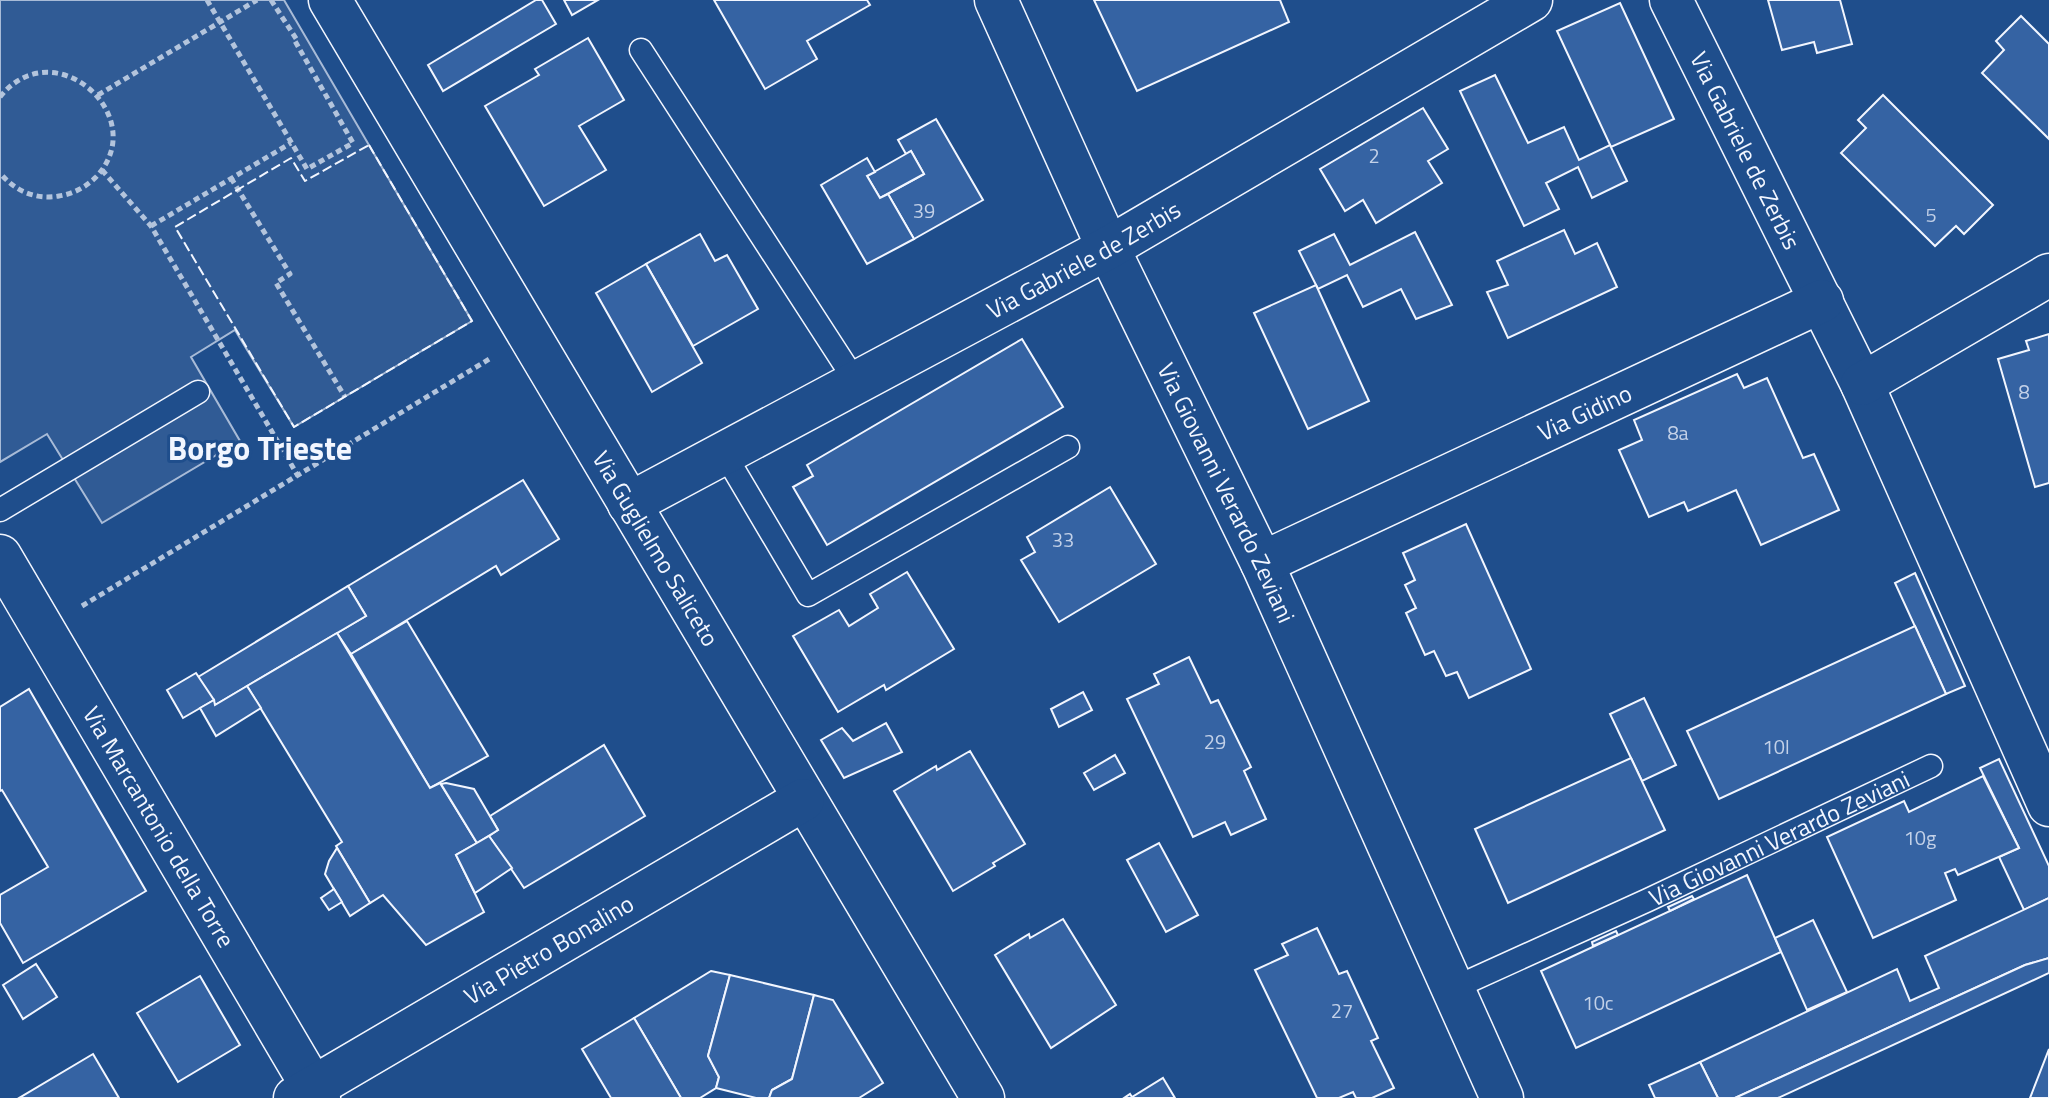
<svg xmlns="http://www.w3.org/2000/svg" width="2049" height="1098" viewBox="0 0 2049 1098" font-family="'Titillium Web',sans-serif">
  <rect width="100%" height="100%" fill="#1f4e8c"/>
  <polygon fill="#305b95" stroke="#a8bbd7" stroke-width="2" points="0,0 284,0 472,321 294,427 235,330 191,357 240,441 102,523 47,434 0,462"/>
  <g fill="#3563a3" stroke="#f2f6ff" stroke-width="2">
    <polygon points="536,0 542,0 556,24 443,91 428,65"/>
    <polygon points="564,0 598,0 572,15"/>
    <polygon points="714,0 867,0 870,5 807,41 817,59 765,89"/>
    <polygon points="1094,0 1280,0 1289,22 1137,91"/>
    <polygon points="1768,0 1840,0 1852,44 1817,53 1814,42 1782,50"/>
    <polygon points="1620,3 1674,119 1611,147 1557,31"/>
    <polygon points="2021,16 2049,44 2049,139 1982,73 2004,50 1996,41"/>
    <polygon points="588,38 624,100 579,126 606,170 544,206 485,106 539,75 535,69"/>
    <polygon points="1495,75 1528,143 1564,127 1579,160 1610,145 1627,181 1592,198 1578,167 1546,183 1559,209 1524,226 1460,91"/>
    <polygon points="1883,95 1993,205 1964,234 1956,226 1935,246 1841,153 1866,128 1858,120"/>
    <polygon points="1423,108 1448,149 1428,161 1442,183 1376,223 1363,200 1345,211 1320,169"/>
    <polygon points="936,119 983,200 914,239 888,194 924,174 911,151 906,154 898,140"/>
    <polygon points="911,151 924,174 880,198 867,176"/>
    <polygon points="867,158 875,172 867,176 880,198 888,194 914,239 867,264 821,185"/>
    <polygon points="1564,230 1575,254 1597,243 1617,287 1508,338 1487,292 1508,285 1497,261"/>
    <polygon points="1415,232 1452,305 1416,319 1401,289 1363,307 1347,275 1318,289 1299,251 1334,234 1350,265"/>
    <polygon points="700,234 715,261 727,255 758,309 693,346 646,264"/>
    <polygon points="646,264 702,363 652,392 596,293"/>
    <polygon points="1316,285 1369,401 1308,429 1254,313"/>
    <polygon points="2049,334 2049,483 2035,487 1998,359 2029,350 2026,341"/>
    <polygon points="1022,339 1063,407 827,545 793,487 813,476 807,465"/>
    <polygon points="1737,374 1744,388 1767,378 1803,458 1814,454 1839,510 1761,545 1736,490 1688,511 1684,502 1649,517 1619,450 1642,440 1634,420"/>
    <polygon points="523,480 559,539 501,575 496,566 351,654 337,633 366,616 348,586"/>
    <polygon points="1110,487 1156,564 1059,622 1021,560 1035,552 1027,537"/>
    <polygon points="1466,524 1531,669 1469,698 1457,672 1446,676 1434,651 1425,655 1406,613 1416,608 1405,585 1415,580 1403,553"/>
    <polygon points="907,572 954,649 886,690 884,685 838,712 793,636 839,610 849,626 878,608 870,594"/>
    <polygon points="1915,573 1965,686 1946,694 1895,583"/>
    <polygon points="348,586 366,616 215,705 198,677"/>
    <polygon points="407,621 488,756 430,788 351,654"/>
    <polygon points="1915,626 1946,694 1719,799 1687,731"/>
    <polygon points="337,633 430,788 440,783 477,843 456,855 484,912 426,945 383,895 370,903 336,846 342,842 247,686"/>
    <polygon points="1189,657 1211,703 1218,700 1251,767 1244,771 1266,819 1231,835 1225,822 1193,837 1127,699 1159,684 1154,674"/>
    <polygon points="196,673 214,700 183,718 167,690"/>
    <polygon points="247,686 261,708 216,736 200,708 214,700 215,705"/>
    <polygon points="29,689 146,891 23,963 0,923 0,895 48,867 2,790 0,791 0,707"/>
    <polygon points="1083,692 1092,710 1059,727 1051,709"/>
    <polygon points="1644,698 1676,765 1642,781 1610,714"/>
    <polygon points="886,723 902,752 844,778 821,740 842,728 853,741"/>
    <polygon points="604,745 645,816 524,888 489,836 498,830 490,816"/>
    <polygon points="970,751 1025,844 993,863 995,866 953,891 894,791 936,766 937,770"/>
    <polygon points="1115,755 1125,773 1094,790 1084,773"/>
    <polygon points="1631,758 1665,830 1508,903 1475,829"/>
    <polygon points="1999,759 2049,866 2049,898 2024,910 1999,857 2019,848 1980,768"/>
    <polygon points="1983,776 2019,848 1958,875 1955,869 1945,873 1956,900 1873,938 1827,837 1904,801 1909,812"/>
    <polygon points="446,783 474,789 498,830 477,843 441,784"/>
    <polygon points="489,836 512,868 475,893 456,855"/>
    <polygon points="1159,843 1198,915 1166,932 1127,860"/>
    <polygon points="337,848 370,903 350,916 325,874 329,861"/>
    <polygon points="1747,875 1781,952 1576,1048 1541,971"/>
    <polygon points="334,889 342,902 329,910 321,898"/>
    <polygon points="1692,896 1694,899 1670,911 1668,907"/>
    <polygon points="2049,898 2049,958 2025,965 1735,1098 1718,1098 1700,1062 1897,969 1910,1001 1939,988 1925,956"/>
    <polygon points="1063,919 1116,1005 1051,1048 995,955 1029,934 1030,938"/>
    <polygon points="1813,920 1847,992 1807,1010 1775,938"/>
    <polygon points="1317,928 1339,974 1347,971 1378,1038 1371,1041 1394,1088 1372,1098 1356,1098 1353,1092 1339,1098 1317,1098 1255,970 1288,955 1282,944"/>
    <polygon points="1616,931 1618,935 1593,946 1592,942"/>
    <polygon points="2049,958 2049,973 1778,1098 1735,1098 2025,965"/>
    <polygon points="36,964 57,997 23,1019 3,985"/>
    <polygon points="711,971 730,975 708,1056 719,1077 716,1088 700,1098 681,1098 634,1018"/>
    <polygon points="730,975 814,995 792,1079 772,1090 769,1098 756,1098 716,1088 719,1077 708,1056"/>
    <polygon points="200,976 240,1045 178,1082 137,1013"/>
    <polygon points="814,995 833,1000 883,1083 859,1098 769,1098 772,1090 792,1079"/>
    <polygon points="634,1018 681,1098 611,1098 582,1049"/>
    <polygon points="2049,1049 2049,1098 2030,1098"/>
    <polygon points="93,1054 119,1098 19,1098"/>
    <polygon points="1700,1062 1718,1098 1655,1098 1649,1085"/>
    <polygon points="1163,1078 1175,1098 1124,1098 1130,1094 1132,1097"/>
  </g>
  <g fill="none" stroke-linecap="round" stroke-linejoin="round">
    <g stroke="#f2f6ff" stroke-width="25">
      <g id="service">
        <polyline points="641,50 856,382"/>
        <polyline points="724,453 808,595 1068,447"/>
        <polyline points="0,510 198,392"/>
        <path id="s1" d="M 1454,988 L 1648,900 L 1931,766"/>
      </g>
    </g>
    <g stroke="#f2f6ff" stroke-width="45">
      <g id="minor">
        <path id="s2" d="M 330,0 L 983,1098"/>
        <path id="s3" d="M 996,0 L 1108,248 L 1262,563 L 1502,1098"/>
        <path id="s4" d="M 1671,0 L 1862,384 L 2049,805"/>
        <polyline points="1862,384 2049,275"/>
        <path id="s5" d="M 629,504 L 1108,248 L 1531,0"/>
        <path id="s6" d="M 0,556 L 319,1098"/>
        <path id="s7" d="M 1262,563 L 1822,301"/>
        <path id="s8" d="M 295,1098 L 803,800"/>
      </g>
    </g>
    <g stroke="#b3c4dc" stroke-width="5" stroke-dasharray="6 4" stroke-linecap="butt">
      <polyline points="207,0 307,169 353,143 295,41"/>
      <polyline points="271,0 297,40"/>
      <polyline points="98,95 257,0"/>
      <path d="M 0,97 C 54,29 153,117 96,177 C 86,187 73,194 59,196 C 35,200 15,191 0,173"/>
      <polyline points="102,170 151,226 298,476"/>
      <polyline points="231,178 290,274 276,283 345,397"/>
      <polyline points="151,226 291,143"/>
      <polyline points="82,606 491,358"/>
    </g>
    <use href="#service" stroke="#1f4e8c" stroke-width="22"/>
    <use href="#minor" stroke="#1f4e8c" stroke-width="42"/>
    <polygon stroke="#f2f6ff" stroke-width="2" stroke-dasharray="10 4" stroke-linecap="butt" points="369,145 472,321 294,427 175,227 291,158 305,181"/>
  </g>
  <g text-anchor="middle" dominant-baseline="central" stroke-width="6" stroke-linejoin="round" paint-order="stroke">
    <g font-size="20" fill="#c3d1e8">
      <text x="1374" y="155">2</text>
      <text x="924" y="210">39</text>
      <text x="1931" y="214">5</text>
      <text x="2024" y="391">8</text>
      <text x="1678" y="432">8a</text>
      <text x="1063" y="539">33</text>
      <text x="1215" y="741">29</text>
      <text x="1776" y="746">10l</text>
      <text x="1920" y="837">10g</text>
      <text x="1598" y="1002">10c</text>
      <text x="1342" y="1010">27</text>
    </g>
    <g font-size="24" fill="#f2f6ff" stroke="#1f4e8c">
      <text stroke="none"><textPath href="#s4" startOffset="168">Via Gabriele de Zerbis</textPath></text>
      <text stroke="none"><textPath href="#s5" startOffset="516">Via Gabriele de Zerbis</textPath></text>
      <text stroke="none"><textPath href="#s7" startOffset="356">Via Gidino</textPath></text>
      <text stroke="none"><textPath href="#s3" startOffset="544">Via Giovanni Verardo Zeviani</textPath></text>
      <text stroke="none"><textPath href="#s2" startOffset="638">Via Guglielmo Saliceto</textPath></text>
      <text stroke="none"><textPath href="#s6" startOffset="314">Via Marcantonio della Torre</textPath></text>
      <text stroke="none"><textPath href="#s1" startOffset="358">Via Giovanni Verardo Zeviani</textPath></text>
      <text stroke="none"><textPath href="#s8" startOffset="294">Via Pietro Bonalino</textPath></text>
    </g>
    <g font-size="32" font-weight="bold" fill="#f2f6ff" stroke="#1f4e8c">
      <text x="260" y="448">Borgo Trieste</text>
    </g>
  </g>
</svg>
